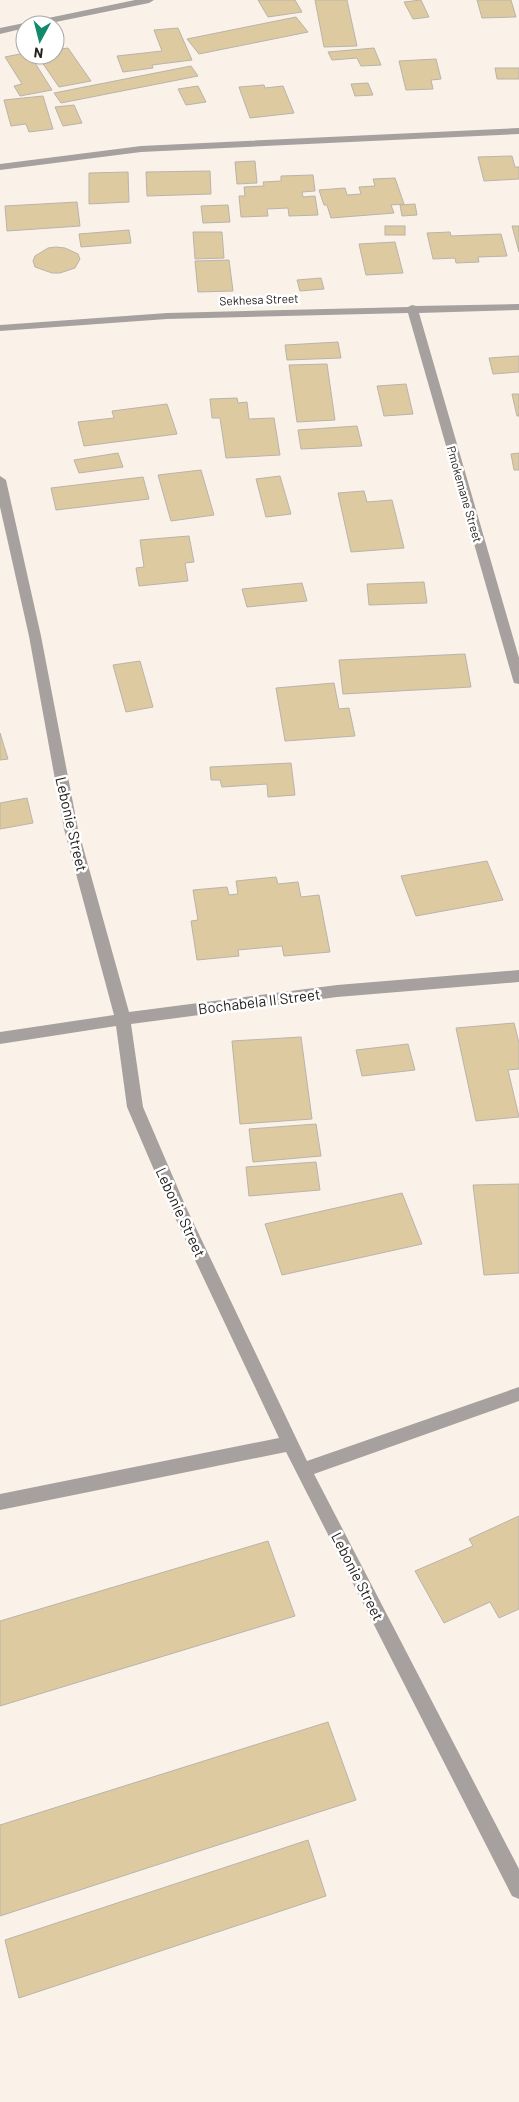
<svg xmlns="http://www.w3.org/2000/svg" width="519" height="2102" viewBox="0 0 519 2102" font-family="Barlow,sans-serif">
  <rect width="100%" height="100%" fill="#faf1e9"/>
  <g fill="#ddcaa1" stroke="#b9b4aa">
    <polygon points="258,0 295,0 302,12 268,17"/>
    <polygon points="315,0 347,0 357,46 324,47"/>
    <polygon points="421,0 429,17 413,19 404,2"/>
    <polygon points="477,0 511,0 516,17 482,18"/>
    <polygon points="296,17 308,32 199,54 187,39"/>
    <polygon points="178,28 192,60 152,65 153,68 123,72 117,56 162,51 154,30"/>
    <polygon points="68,48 91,81 59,87 37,55 55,55 55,50"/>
    <polygon points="374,48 381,65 361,66 357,58 332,60 328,52"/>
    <polygon points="25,53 25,55 30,55 52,90 20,96 14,86 22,84 5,57"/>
    <polygon points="436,59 441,79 431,80 433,89 406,90 399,61"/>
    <polygon points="191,66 198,76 61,103 54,93"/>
    <polygon points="495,68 519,68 519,79 497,79"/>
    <polygon points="368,83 373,95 355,96 351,84"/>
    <polygon points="264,85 265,88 283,86 294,113 250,118 239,87"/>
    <polygon points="198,86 206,102 186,105 178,89"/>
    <polygon points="43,96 53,129 29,132 26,124 11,126 4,100"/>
    <polygon points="74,105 82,123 63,126 55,107"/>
    <polygon points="512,156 515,167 519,167 519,179 484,181 478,157"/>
    <polygon points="255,161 257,183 237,184 235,162"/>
    <polygon points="210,171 211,194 147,196 146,172"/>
    <polygon points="128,172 129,202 89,204 89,173"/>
    <polygon points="313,175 315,191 302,192 303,197 315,196 318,215 289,216 288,208 267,209 268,216 241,217 239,196 245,196 244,187 264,186 263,182 281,181 281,176"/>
    <polygon points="395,178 404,204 391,205 394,213 331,218 327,205 324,205 319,190 345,188 347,195 361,194 359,187 375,186 373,179"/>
    <polygon points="77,202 80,226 7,231 5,206"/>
    <polygon points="415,204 417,215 402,216 400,205"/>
    <polygon points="228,205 230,222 203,223 201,206"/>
    <rect x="385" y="226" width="20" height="9"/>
    <polygon points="512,226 519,226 519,252"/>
    <polygon points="129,230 131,243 81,247 79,234"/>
    <polygon points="193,232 222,232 224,258 195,259"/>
    <polygon points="450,232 451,236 501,234 507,256 478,257 479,262 456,263 455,258 433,259 427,233"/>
    <polygon points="395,242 403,273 366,275 359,244"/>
    <polygon points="56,247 65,248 78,254 80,259 75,268 60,273 52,273 35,267 33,261 35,256 48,248"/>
    <polygon points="229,260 233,291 198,292 195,261"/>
    <polygon points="321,278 324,289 300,291 297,280"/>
    <polygon points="338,342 341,358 287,360 285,345"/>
    <polygon points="519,356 519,372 493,374 489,358"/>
    <polygon points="327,364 335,420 297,422 289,365"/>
    <polygon points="406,384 413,414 384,416 377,386"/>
    <polygon points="512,394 519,394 519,416 517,416"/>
    <polygon points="237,398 238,403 247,402 249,419 274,418 280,455 226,458 220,418 212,418 210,399"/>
    <polygon points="167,404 177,434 84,446 78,422 114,418 112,411"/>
    <polygon points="357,426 362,446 301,449 298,430"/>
    <polygon points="118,453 123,467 79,473 74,460"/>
    <polygon points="519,453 519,470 514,470 511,454"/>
    <polygon points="201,470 214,515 171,521 158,475"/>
    <polygon points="280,476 291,514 266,517 256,479"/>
    <polygon points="143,477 149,499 56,510 51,488"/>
    <polygon points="364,491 367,502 392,500 404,548 351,552 338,493"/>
    <polygon points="189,536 194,562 185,563 188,581 139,586 136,568 144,567 140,540"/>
    <polygon points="424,582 427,603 369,605 367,584"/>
    <polygon points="302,583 307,601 247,607 242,589"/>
    <polygon points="465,654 471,687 343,694 339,660"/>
    <polygon points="140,661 153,707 126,712 113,665"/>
    <polygon points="334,683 339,709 349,708 355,736 285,741 276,688"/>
    <polygon points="0,733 8,759 0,760"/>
    <polygon points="291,763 295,795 268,797 267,784 222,787 220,780 211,780 210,767"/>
    <polygon points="27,798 33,823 0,829 0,803"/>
    <polygon points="487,861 503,900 416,916 401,876"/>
    <polygon points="276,877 278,884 298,882 301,897 319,895 330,952 284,956 282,946 238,950 239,956 197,960 191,921 198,920 193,890 227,887 229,895 238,894 236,881"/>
    <polygon points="514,1023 519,1043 519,1069 508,1070 519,1117 476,1121 456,1028"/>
    <polygon points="301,1037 312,1119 240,1124 232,1041"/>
    <polygon points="408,1044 415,1070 362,1076 356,1050"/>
    <polygon points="316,1124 321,1156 253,1162 249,1129"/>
    <polygon points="316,1162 320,1190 249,1196 246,1167"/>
    <polygon points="519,1184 519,1273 484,1275 473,1185"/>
    <polygon points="402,1193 422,1244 282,1275 265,1224"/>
    <polygon points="519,1516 519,1609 499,1618 490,1602 444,1623 415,1571 473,1546 469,1539"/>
    <polygon points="268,1541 295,1616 0,1706 0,1621"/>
    <polygon points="328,1722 356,1800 0,1916 0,1825"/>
    <polygon points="308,1840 326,1896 19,1998 5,1940"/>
  </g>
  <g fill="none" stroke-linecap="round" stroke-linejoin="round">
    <g fill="#a6a19f" fill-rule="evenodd">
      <polygon points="135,0 154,0 149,3 41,25 25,25 25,28 0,34 0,28"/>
      <polygon points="519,128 519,134 141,152 0,170 0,164 141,146"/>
      <polygon points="519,304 519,310 419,313 519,658 519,684 514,683 513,680 408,313 167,319 0,331 0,325 167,313 408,307 412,305 416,306"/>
      <polygon points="0,476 6,480 41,636 78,829 129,1012 337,985 519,970 519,982 337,997 131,1024 143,1107 185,1205 307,1461 519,1387 519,1401 314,1474 519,1869 519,1899 512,1896 286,1452 0,1510 0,1494 279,1438 169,1205 127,1107 116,1026 0,1044 0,1032 114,1015 64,829 29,636 0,507"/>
    </g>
  </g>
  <g text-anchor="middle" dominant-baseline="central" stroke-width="5" stroke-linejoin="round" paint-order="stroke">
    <g font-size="12" fill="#24201d" stroke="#fff">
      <text transform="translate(259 299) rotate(-2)">Sekhesa Street</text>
      <text transform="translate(465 494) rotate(74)">Pmokemane Street</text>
    </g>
    <g font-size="15" fill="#24201d" stroke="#fff">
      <text transform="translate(72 824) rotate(77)">Lebonie Street</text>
      <text transform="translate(259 1001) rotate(-7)">Bochabela II Street</text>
      <text transform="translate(181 1212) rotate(65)">Lebonie Street</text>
      <text transform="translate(358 1576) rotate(63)">Lebonie Street</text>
    </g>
  </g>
  <g transform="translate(40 40) rotate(187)"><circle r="24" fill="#ffffff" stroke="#a7a6a5"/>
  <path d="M0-4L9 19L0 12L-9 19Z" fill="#11896a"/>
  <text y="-8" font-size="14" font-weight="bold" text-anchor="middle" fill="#24201d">N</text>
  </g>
</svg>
